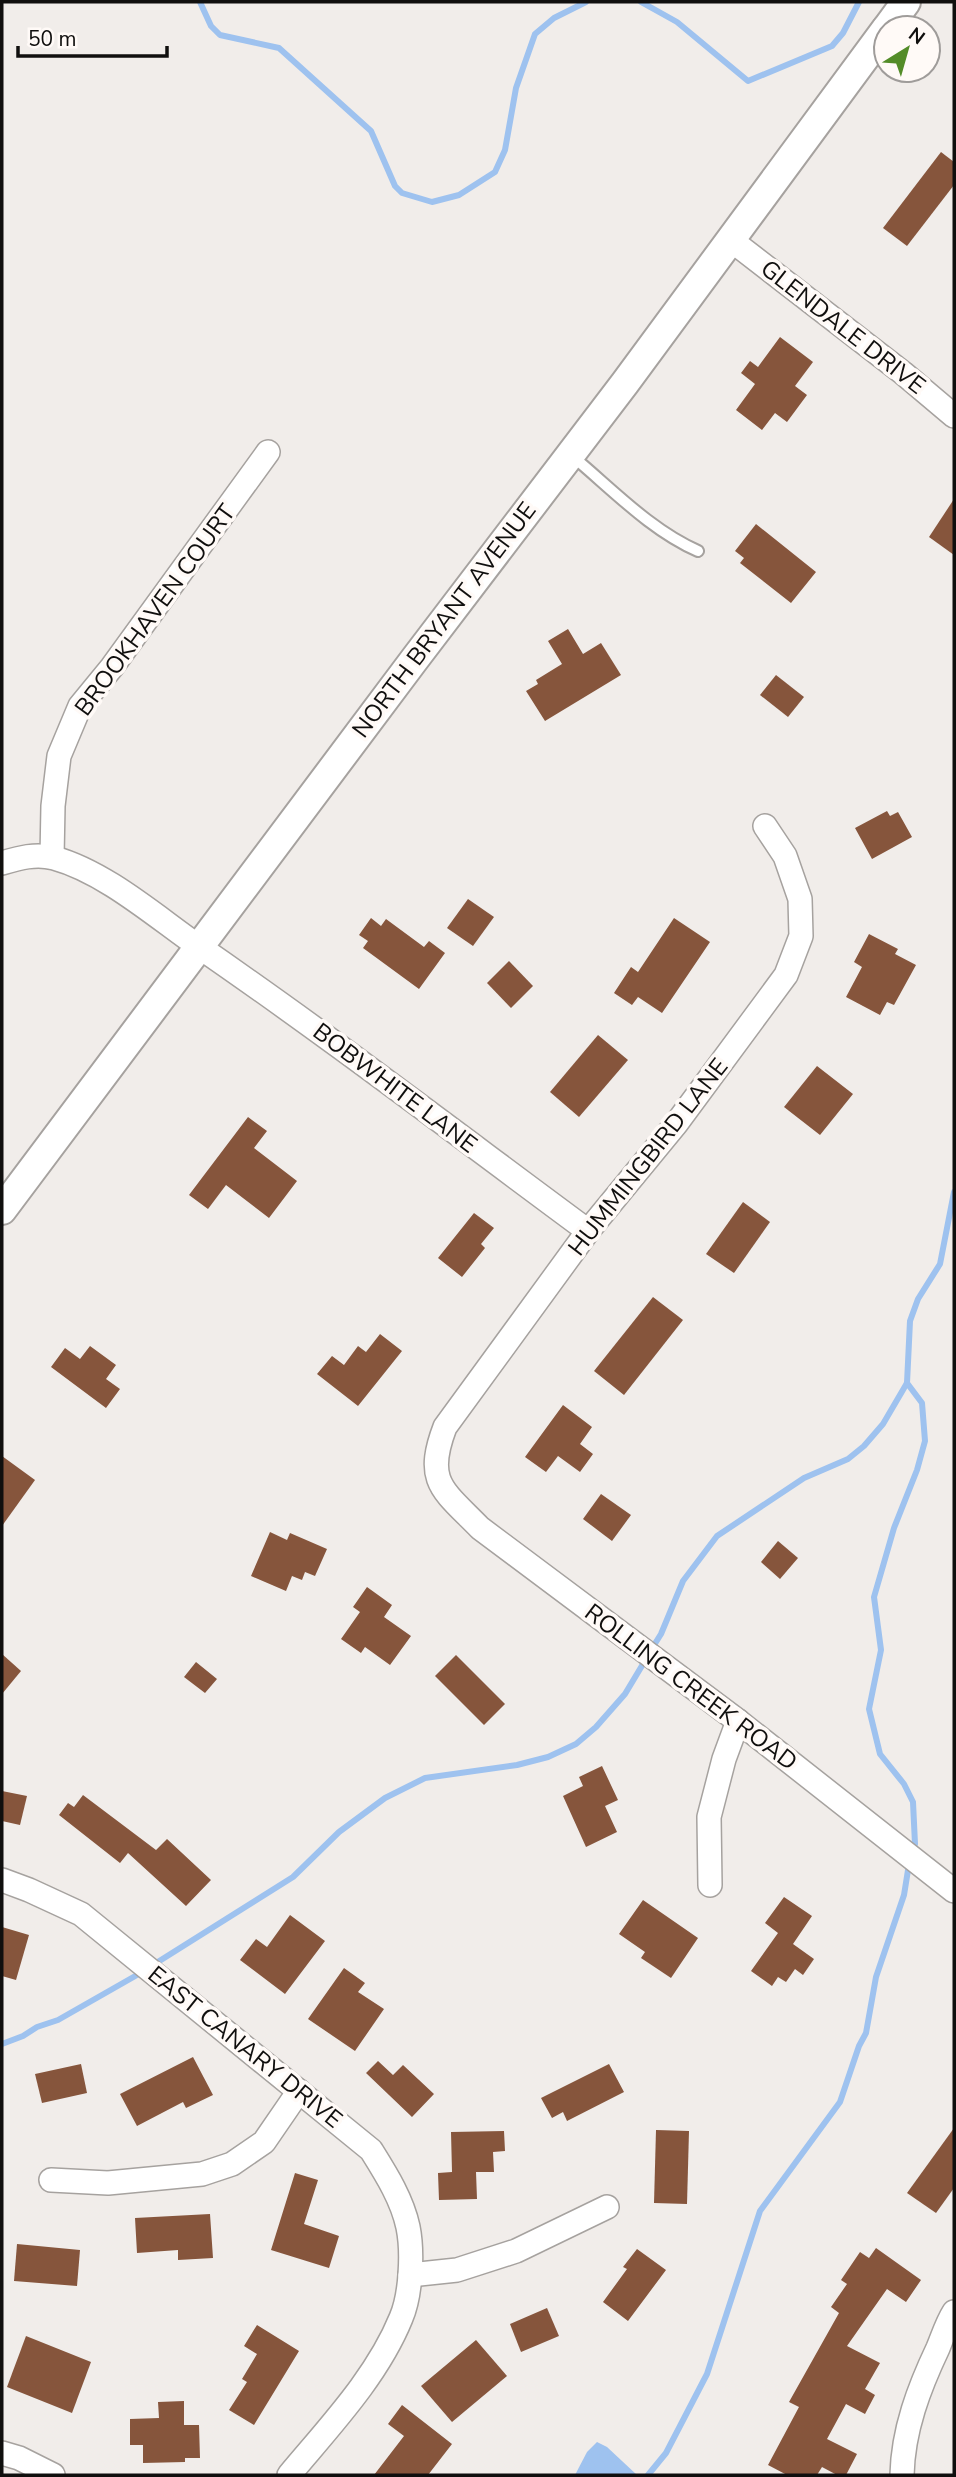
<svg xmlns="http://www.w3.org/2000/svg" width="956" height="2477" viewBox="0 0 956 2477" font-family="'Nunito Sans',sans-serif">
  <rect width="100%" height="100%" fill="#f1edea"/>
  <polygon fill="#9ec2ef" points="597,2442 607,2447 637,2475 575,2475 587,2452"/>
  <g fill="none" stroke-linecap="round" stroke-linejoin="round">
    <g stroke="#9ec2ef" stroke-width="6">
      <polyline points="200,2 211,26 220,35 279,48 371,131 395,186 402,193 432,202 459,195 495,172 505,150 516,88 535,34 554,18 586,2"/>
      <polyline points="641,2 677,22 748,81 832,46 843,33 859,2"/>
      <polyline points="907,1383 922,1403 925,1441 917,1470 894,1528 874,1597 881,1650 869,1709 880,1754 904,1784 913,1802 915,1844 913,1851"/>
      <polyline points="651,1650 661,1634 683,1581 717,1536 804,1478 848,1459 864,1446 883,1424 907,1383 910,1321 918,1299 940,1264 954,1192"/>
      <polyline points="153,1965 293,1877 339,1832 385,1798 425,1778 517,1765 548,1757 576,1744 596,1727 625,1694 646,1659"/>
      <polyline points="2,2044 23,2036 37,2027 58,2020 144,1971"/>
      <polyline points="648,2475 666,2453 707,2374 760,2211 840,2102 859,2046 866,2033 876,1977 904,1895 909,1864"/>
    </g>
  </g>
  <g fill="#86553c">
    <polygon points="941,152 954,162 954,185 907,246 883,228"/>
    <polygon points="780,337 813,362 795,386 807,395 787,422 775,413 762,430 736,410 755,384 741,373 750,361 758,367"/>
    <polygon points="954,499 954,555 929,537"/>
    <polygon points="756,524 816,572 791,603 740,563 744,558 735,551"/>
    <polygon points="568,629 583,654 601,643 621,675 545,721 526,691 538,684 536,680 562,664 548,641"/>
    <polygon points="776,675 804,697 788,717 760,695"/>
    <polygon points="887,811 890,816 898,812 912,837 872,859 855,828"/>
    <polygon points="468,899 494,917 473,946 447,928"/>
    <polygon points="371,918 381,926 386,919 424,947 429,941 445,953 419,989 363,948 368,941 359,935"/>
    <polygon points="674,918 710,942 662,1013 638,997 632,1005 614,993 631,967 638,972"/>
    <polygon points="869,934 898,949 895,954 916,965 894,1005 887,1002 880,1015 846,997 862,967 854,962"/>
    <polygon points="509,961 533,986 511,1008 487,983"/>
    <polygon points="598,1035 628,1060 579,1117 550,1092"/>
    <polygon points="817,1066 853,1094 820,1135 784,1107"/>
    <polygon points="248,1117 267,1131 254,1148 297,1181 269,1218 226,1185 208,1209 189,1195"/>
    <polygon points="743,1202 770,1222 734,1273 706,1254"/>
    <polygon points="474,1213 494,1228 481,1244 485,1248 462,1277 438,1258"/>
    <polygon points="653,1297 683,1320 624,1395 594,1371"/>
    <polygon points="380,1334 402,1351 358,1406 317,1374 332,1356 344,1365 358,1346 366,1352"/>
    <polygon points="90,1346 116,1365 106,1379 120,1389 106,1408 51,1367 65,1348 80,1359"/>
    <polygon points="563,1405 592,1427 580,1444 593,1454 580,1472 558,1456 546,1472 525,1457"/>
    <polygon points="2,1456 35,1480 2,1526"/>
    <polygon points="601,1494 631,1515 612,1541 583,1519"/>
    <polygon points="270,1532 287,1540 290,1533 327,1549 315,1576 305,1572 302,1580 292,1576 286,1591 251,1576"/>
    <polygon points="778,1541 798,1558 780,1579 761,1562"/>
    <polygon points="367,1587 392,1605 384,1617 411,1636 390,1665 365,1647 361,1653 341,1639 360,1612 353,1607"/>
    <polygon points="2,1654 21,1671 2,1694"/>
    <polygon points="456,1655 505,1704 484,1725 435,1676"/>
    <polygon points="196,1662 217,1679 205,1693 184,1677"/>
    <polygon points="602,1766 618,1800 605,1806 617,1832 586,1847 563,1796 583,1786 579,1777"/>
    <polygon points="2,1791 27,1796 20,1825 2,1821"/>
    <polygon points="83,1795 156,1850 167,1839 211,1880 186,1906 128,1853 120,1863 59,1815 68,1803 74,1807"/>
    <polygon points="784,1897 812,1916 793,1944 814,1959 803,1975 795,1969 786,1982 778,1977 772,1986 751,1971 778,1933 765,1923"/>
    <polygon points="643,1900 698,1938 671,1978 641,1958 645,1952 619,1934"/>
    <polygon points="290,1915 325,1941 285,1994 240,1960 256,1939 267,1947"/>
    <polygon points="2,1927 29,1935 16,1980 2,1976"/>
    <polygon points="344,1968 365,1983 358,1992 384,2009 355,2051 308,2019"/>
    <polygon points="193,2057 213,2095 186,2108 183,2102 137,2126 120,2094"/>
    <polygon points="378,2061 393,2075 403,2065 434,2094 412,2117 366,2073"/>
    <polygon points="81,2064 87,2093 42,2103 35,2074"/>
    <polygon points="609,2064 624,2092 567,2121 563,2112 552,2118 541,2098"/>
    <polygon points="954,2128 954,2188 936,2213 907,2193"/>
    <polygon points="656,2130 689,2131 687,2204 654,2203"/>
    <polygon points="504,2131 505,2151 493,2152 494,2172 476,2172 477,2199 439,2200 438,2173 452,2172 451,2132"/>
    <polygon points="295,2173 318,2180 304,2224 339,2236 329,2268 271,2250"/>
    <polygon points="210,2214 213,2258 178,2260 178,2250 137,2253 135,2218"/>
    <polygon points="17,2244 80,2250 77,2286 14,2281"/>
    <polygon points="876,2248 921,2280 906,2302 887,2289 847,2346 880,2363 865,2389 875,2395 865,2414 846,2404 827,2439 857,2454 846,2475 837,2475 822,2467 817,2475 787,2475 768,2465 799,2407 789,2402 839,2313 831,2307 847,2284 841,2280 860,2252 869,2258"/>
    <polygon points="637,2249 666,2270 628,2321 603,2302 627,2269 623,2267"/>
    <polygon points="547,2308 559,2336 521,2352 510,2324"/>
    <polygon points="257,2325 299,2351 254,2425 229,2410 247,2382 242,2379 257,2354 244,2346"/>
    <polygon points="26,2336 91,2362 72,2413 7,2387"/>
    <polygon points="476,2340 507,2376 452,2422 421,2386"/>
    <polygon points="184,2401 184,2425 199,2425 200,2458 185,2458 185,2462 143,2463 143,2445 130,2445 130,2419 159,2418 158,2402"/>
    <polygon points="402,2405 452,2444 428,2475 374,2475 404,2436 388,2424"/>
  </g>
  <g fill="none" stroke-linecap="round" stroke-linejoin="round">
    <g stroke="#a6a29f" stroke-width="14">
      <path id="service" d="M 571,455 C 611,488 650,530 698,551"/>
    </g>
    <g stroke="#a6a29f" stroke-width="26">
      <g id="minor">
        <polyline points="731,240 903,373 954,416"/>
        <path d="M 765,826 L 785,856 L 800,899 L 801,936 L 786,975 L 676,1124 L 588,1231 L 445,1427 C 424,1482 443,1490 480,1528 L 738,1721 L 954,1891"/>
        <polyline points="52,857 53,806 59,756 80,706 112,667 268,452"/>
        <path d="M 2,863 C 19,858 36,853 54,858 C 105,872 155,916 198,946 C 330,1037 458,1135 588,1231"/>
        <path d="M 2,1880 L 29,1890 L 81,1914 L 371,2150 C 386,2174 402,2199 408,2227 C 413,2252 411,2295 401,2318 C 377,2377 329,2427 289,2475"/>
        <polyline points="710,1885 709,1817 724,1759 738,1721"/>
        <polyline points="51,2180 108,2183 202,2174 232,2164 264,2142 299,2091"/>
        <polyline points="410,2275 457,2270 516,2251 607,2207"/>
        <polyline points="2,2453 19,2458 53,2475"/>
        <path d="M 902,2475 C 903,2430 919,2388 938,2348 C 943,2336 947,2323 954,2312"/>
      </g>
    </g>
    <g stroke="#a6a29f" stroke-width="32">
      <g id="tertiary">
        <polyline points="887,28 906,2"/>
        <polyline points="2,1210 414,660 625,383 886,29"/>
      </g>
    </g>
    <use href="#service" stroke="#fff" stroke-width="10"/>
    <use href="#minor" stroke="#fff" stroke-width="23"/>
    <use href="#tertiary" stroke="#fff" stroke-width="28"/>
  </g>
  <g text-anchor="middle" dominant-baseline="central" stroke-width="7" stroke-linejoin="round" paint-order="stroke">
    <g font-size="24" fill="#100f0e" stroke="#fffaf7">
      <text transform="translate(843 327) rotate(38)">GLENDALE DRIVE</text>
      <text transform="translate(155 610) rotate(-54)">BROOKHAVEN COURT</text>
      <text transform="translate(444 620) rotate(-53)">NORTH BRYANT AVENUE</text>
      <text transform="translate(395 1088) rotate(37)">BOBWHITE LANE</text>
      <text transform="translate(648 1157) rotate(-52)">HUMMINGBIRD LANE</text>
      <text transform="translate(691 1687) rotate(37)">ROLLING CREEK ROAD</text>
      <text transform="translate(245 2047) rotate(39)">EAST CANARY DRIVE</text>
    </g>
  </g>
  <rect width="956" height="2477" fill="none" stroke="#100f0e" stroke-width="7"/>
  <g transform="translate(907 49) rotate(37)"><circle r="33" fill="#fffaf7" stroke="#9f9c9a" stroke-width="2"/>
  <path d="M0-5L12 26L0 18L-12 26Z" fill="#538c28"/>
  <text y="-10" font-size="19" font-weight="bold" text-anchor="middle" fill="#100f0e">N</text>
  </g>
  <path d="M18 46v10h149v-10" fill="none" stroke="#100f0e" stroke-width="3.5"/>
  <text x="28" y="46" font-size="21" fill="#100f0e" stroke="#fffaf7" stroke-width="5" paint-order="stroke">50 m</text>
</svg>
